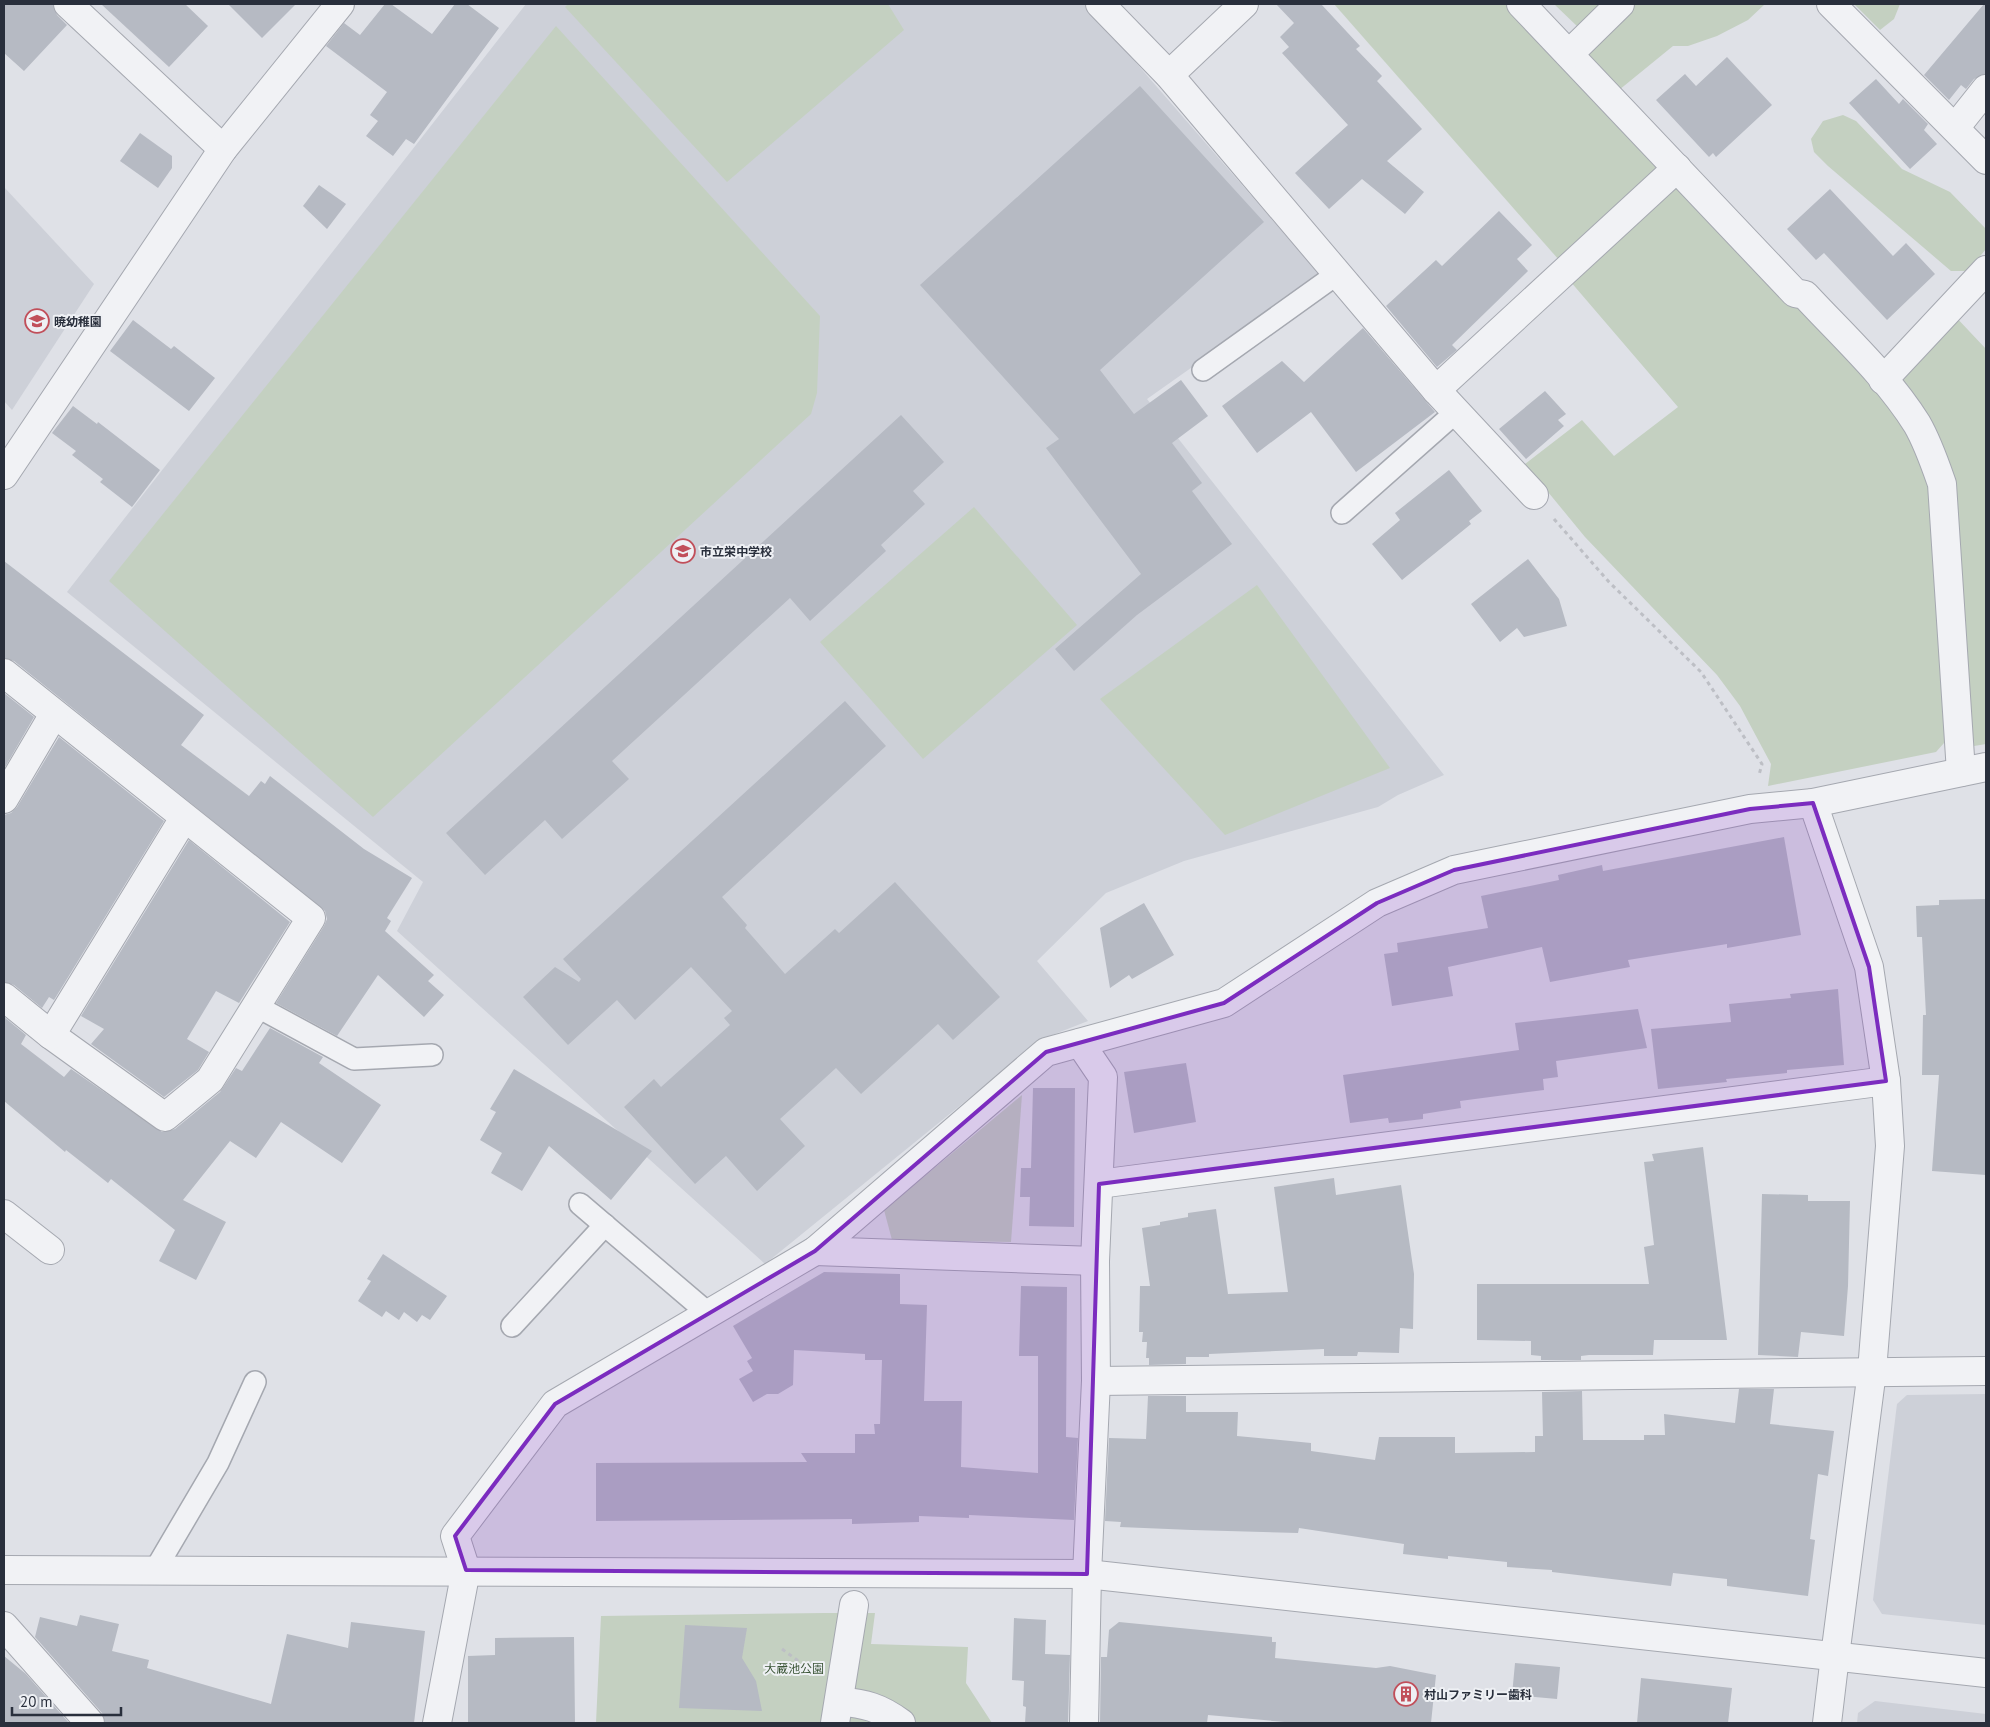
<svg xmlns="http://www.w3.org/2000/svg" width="1990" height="1727" viewBox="0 0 1990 1727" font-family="'PT Sans','Noto Sans JP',sans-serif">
  <rect width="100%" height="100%" fill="#dfe1e7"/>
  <g fill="#cdd0d8">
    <polygon points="526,4 1085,4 1321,276 1147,399 1444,775 1398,795 1378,807 1184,861 1106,893 1037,961 1088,1021 1042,1039 765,1264 397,931 423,882 67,592"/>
    <polygon points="4,187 94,284 12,410 4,401"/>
    <polygon points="1986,1394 1986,1625 1882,1614 1873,1600 1897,1404 1907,1395"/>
    <polygon points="1875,1701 1986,1714 1986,1723 1857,1723 1858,1713"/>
  </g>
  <g fill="#c4d0c1">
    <polygon points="568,4 888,4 904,30 727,182 565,7"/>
    <polygon points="1334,4 1509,4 1662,168 1559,260"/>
    <polygon points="1554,4 1604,4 1579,28"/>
    <polygon points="1632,4 1765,4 1748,20 1717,36 1688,46 1673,46 1619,90 1583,51"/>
    <polygon points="1854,4 1900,4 1894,19 1880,30"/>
    <polygon points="556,26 820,316 817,393 811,414 373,817 109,581"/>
    <polygon points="1843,115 1856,121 1902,169 1950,192 1986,229 1986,249 1968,271 1951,271 1828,166 1814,152 1811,139 1823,121"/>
    <polygon points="1681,184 1802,301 1911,430 1927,465 1952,734 1936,752 1768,786 1771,764 1740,706 1717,675 1585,537 1525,464 1582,420 1614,456 1678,407 1570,281"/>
    <polygon points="1953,314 1986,349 1986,744 1974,746 1966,738 1948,472 1897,377"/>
    <polygon points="974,507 1077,625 923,759 820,642"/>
    <polygon points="1257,585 1390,768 1225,835 1100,699"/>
    <polygon points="1022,1095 1011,1242 892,1240 884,1210"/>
    <polygon points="825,1613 875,1613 871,1644 968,1647 966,1683 992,1723 596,1723 601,1616"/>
  </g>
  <g fill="#b6bac3">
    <polygon points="4,4 53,4 57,15 67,25 24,71 4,53"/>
    <polygon points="101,4 185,4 208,26 169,67"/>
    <polygon points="228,4 296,4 262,38"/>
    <polygon points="385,4 391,4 432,34 455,4 467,4 499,28 414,144 406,139 393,156 366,136 378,121 370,115 387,92 326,46 344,23 360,35"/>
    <polygon points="1276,4 1321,4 1360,46 1356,49 1382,76 1377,81 1422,129 1387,161 1424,192 1405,214 1362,179 1329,209 1295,173 1348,125 1282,53 1289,47 1280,37 1294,23"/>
    <polygon points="1984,4 1986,4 1986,74 1974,79 1966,89 1961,85 1949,100 1924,75"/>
    <polygon points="1727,57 1772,105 1716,157 1713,153 1709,157 1656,100 1685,74 1696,86"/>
    <polygon points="1876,79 1899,104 1903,99 1928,124 1924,130 1937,144 1910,169 1849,103"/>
    <polygon points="1140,86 1264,222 1100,370 1134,414 1181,380 1208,416 1172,443 1202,483 1192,491 1232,544 1137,615 1074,671 1055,649 1141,574 1046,448 1059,439 920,285"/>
    <polygon points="140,133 172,156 172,168 158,188 120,161"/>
    <polygon points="319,185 346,204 327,229 303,206"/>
    <polygon points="1830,189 1893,256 1906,243 1935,274 1887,320 1824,253 1816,260 1787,229"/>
    <polygon points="1499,211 1532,245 1517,259 1528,271 1452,345 1457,350 1437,367 1386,306 1436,260 1442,266"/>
    <polygon points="133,320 171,349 174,346 215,378 189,411 110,351"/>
    <polygon points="1363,328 1435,412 1356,472 1311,412 1257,453 1222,406 1282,361 1304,382"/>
    <polygon points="1545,391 1566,414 1558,420 1564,426 1526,459 1499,429"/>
    <polygon points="73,406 97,424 98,422 160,470 132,507 100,482 103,479 72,455 76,451 52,433"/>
    <polygon points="901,415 944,462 913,491 925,504 881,545 886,551 810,621 790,598 612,761 629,779 562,839 545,820 485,875 446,833"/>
    <polygon points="1449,470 1482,511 1469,521 1471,524 1402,580 1372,544 1400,520 1395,513"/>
    <polygon points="1528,559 1559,599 1567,626 1524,637 1517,628 1500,642 1471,604"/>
    <polygon points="4,561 204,715 181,745 249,796 261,781 265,784 270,776 364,849 412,878 387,918 391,921 385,931 434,975 428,981 444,995 424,1017 378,975 337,1036 276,1003 324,926 327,919 325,911 14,661 4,658"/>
    <polygon points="4,693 34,717 4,769"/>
    <polygon points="845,701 886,746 722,897 747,925 745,928 785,974 835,929 839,933 895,882 1000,997 953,1040 938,1024 861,1094 836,1068 780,1119 805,1146 757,1191 726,1156 695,1184 624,1107 654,1079 661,1087 730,1025 724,1018 732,1011 691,967 635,1020 617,1000 568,1045 523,997 555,967 579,982 581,979 563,959"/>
    <polygon points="59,737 164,821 54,1000 49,997 42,1008 14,985 4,982 4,815 11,813 17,807"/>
    <polygon points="1784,837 1801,935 1727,948 1727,944 1628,960 1630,967 1550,982 1542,947 1448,967 1453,996 1392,1006 1384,954 1398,952 1397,943 1488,928 1481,896 1559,880 1558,875 1602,865 1603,871"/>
    <polygon points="189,840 290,922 239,1003 216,991 187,1039 209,1052 198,1070 164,1097 91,1044 104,1029 81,1016"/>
    <polygon points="1986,899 1986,1175 1932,1171 1939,1075 1922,1075 1923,1015 1926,1015 1922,937 1917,937 1916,906 1939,905 1939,900"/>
    <polygon points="1144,903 1174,955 1132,979 1129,975 1110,988 1100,928"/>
    <polygon points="1838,989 1844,1065 1787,1070 1787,1073 1726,1079 1727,1082 1658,1089 1651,1029 1731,1022 1729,1004 1791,998 1790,994"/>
    <polygon points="1638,1009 1647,1048 1556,1061 1558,1077 1543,1079 1544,1090 1460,1101 1461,1108 1423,1114 1423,1119 1389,1123 1388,1118 1350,1123 1343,1075 1519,1050 1515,1023"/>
    <polygon points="4,1017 26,1035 21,1044 64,1077 71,1069 162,1132 175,1129 220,1092 236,1068 242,1071 270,1028 323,1057 319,1063 381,1105 342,1163 281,1122 256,1158 230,1141 183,1200 226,1222 196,1280 159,1261 175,1230 111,1179 108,1183 66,1150 65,1152 4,1101"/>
    <polygon points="1186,1063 1196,1122 1134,1133 1124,1072"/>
    <polygon points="514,1069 652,1151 611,1200 549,1146 522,1191 491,1173 502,1153 480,1140 496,1112 490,1109"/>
    <polygon points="1033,1088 1075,1088 1074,1227 1029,1226 1030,1197 1020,1197 1021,1168 1031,1168"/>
    <polygon points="1703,1147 1727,1340 1654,1340 1653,1355 1589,1355 1581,1356 1581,1360 1541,1360 1541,1356 1531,1355 1531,1341 1477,1340 1477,1284 1649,1284 1644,1247 1654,1245 1644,1162 1654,1161 1652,1154"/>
    <polygon points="1334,1178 1336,1195 1401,1185 1414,1274 1413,1329 1400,1328 1399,1353 1358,1352 1357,1356 1324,1356 1324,1349 1209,1354 1209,1357 1186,1357 1186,1364 1149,1365 1149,1358 1146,1358 1147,1342 1142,1342 1143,1332 1139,1332 1140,1286 1150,1286 1142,1228 1160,1225 1160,1222 1188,1217 1188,1213 1216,1209 1228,1294 1288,1292 1274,1187"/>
    <polygon points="1762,1194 1808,1195 1808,1201 1850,1201 1848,1286 1844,1336 1801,1332 1798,1357 1758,1355"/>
    <polygon points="383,1254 447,1296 430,1320 422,1315 417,1322 404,1312 399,1320 386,1311 382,1317 358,1301 371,1281 367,1279"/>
    <polygon points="824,1272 900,1274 900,1304 927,1305 924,1401 962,1401 961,1467 1038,1473 1038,1356 1019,1356 1021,1286 1067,1287 1066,1437 1078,1438 1074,1520 969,1515 969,1518 919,1516 919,1522 852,1524 852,1519 596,1521 596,1463 807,1462 801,1453 855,1453 855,1434 875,1434 874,1424 880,1424 882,1360 865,1360 865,1354 794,1350 793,1385 778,1394 767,1394 753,1402 739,1379 753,1371 747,1361 752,1358 733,1326"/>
    <polygon points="1739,1389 1774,1389 1770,1424 1834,1431 1828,1476 1818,1474 1810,1539 1815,1540 1808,1596 1727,1586 1727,1579 1673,1573 1671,1586 1552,1572 1552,1570 1507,1567 1507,1562 1448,1556 1448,1559 1403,1554 1404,1544 1299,1528 1298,1533 1192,1530 1120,1527 1121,1522 1105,1521 1109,1438 1146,1439 1148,1396 1186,1396 1186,1412 1238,1412 1237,1436 1311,1443 1311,1451 1375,1460 1379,1437 1455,1437 1455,1453 1535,1452 1535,1436 1543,1436 1542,1392 1582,1391 1583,1440 1644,1440 1644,1435 1665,1435 1664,1414 1735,1423"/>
    <polygon points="80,1615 119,1624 112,1651 149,1660 147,1668 271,1704 287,1634 348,1648 351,1622 425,1631 414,1723 105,1723 102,1713 35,1637 40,1617 77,1626"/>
    <polygon points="1014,1618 1046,1620 1045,1654 1070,1655 1068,1723 1025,1723 1026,1707 1023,1706 1024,1681 1012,1680"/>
    <polygon points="1119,1622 1272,1637 1272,1642 1276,1642 1275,1658 1376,1668 1390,1666 1436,1675 1431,1723 1296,1723 1208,1715 1207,1723 1100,1723 1101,1657 1107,1657 1109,1630"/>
    <polygon points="685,1625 747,1628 742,1658 756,1681 762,1711 679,1708"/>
    <polygon points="574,1637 575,1723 468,1723 468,1656 495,1655 495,1638"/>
    <polygon points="4,1656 26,1674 69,1723 4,1723"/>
    <polygon points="1515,1663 1560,1667 1557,1699 1512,1695"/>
    <polygon points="1641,1678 1732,1688 1728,1723 1637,1723"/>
  </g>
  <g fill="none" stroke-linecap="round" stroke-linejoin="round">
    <g stroke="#a5a8b0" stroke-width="24">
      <g id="service">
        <polyline points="1203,370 1337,274"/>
        <polyline points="1342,513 1456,412"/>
        <polyline points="256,1006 354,1059 432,1055"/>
        <polyline points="580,1204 709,1314"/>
        <polyline points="512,1326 605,1225"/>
        <polyline points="155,1570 218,1463 255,1382"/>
      </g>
    </g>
    <g stroke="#a5a8b0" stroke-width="30">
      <g id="pedestrian">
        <path d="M 839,1701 C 866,1704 879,1707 901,1723"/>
        <polyline points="835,1723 854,1605"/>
      </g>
    </g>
    <g stroke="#a5a8b0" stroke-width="30">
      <g id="minor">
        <polyline points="68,4 223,149"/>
        <polyline points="1100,4 1169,75 1436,390 1534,495"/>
        <path d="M 1521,4 L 1795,293 L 1805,295 C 1843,336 1887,376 1917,424 C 1928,443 1935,464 1942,484 L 1961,772"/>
        <polyline points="1831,4 1986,160"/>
        <polyline points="1569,54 1620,4"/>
        <polyline points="1169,75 1244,4"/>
        <polyline points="1955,128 1986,89"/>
        <polyline points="1883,380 1986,270"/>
        <polyline points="1436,390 1677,168"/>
        <polyline points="4,475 223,149 340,4"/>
        <polyline points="4,673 311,918 210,1080 165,1117 51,1035 4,997"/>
        <polyline points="4,799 54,714"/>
        <polyline points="1813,803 1869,967 1886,1081 1890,1146 1872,1371 1835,1656"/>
        <polyline points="51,1035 184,818"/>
        <polyline points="1080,1043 1103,1077 1095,1261 1096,1381 1087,1574 1084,1723"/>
        <polyline points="1099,1184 1886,1081"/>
        <polyline points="4,1214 50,1250"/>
        <polyline points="815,1251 1095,1261"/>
        <polyline points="1096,1381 1986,1371"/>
        <polyline points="4,1626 90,1723"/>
        <polyline points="437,1723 466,1570 455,1536 555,1404 815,1251 1046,1052 1224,1003 1377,903 1454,870 1750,809 1813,803 1986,767"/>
      </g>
    </g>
    <g stroke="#a5a8b0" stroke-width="30">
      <g id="tertiary">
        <polyline points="4,1570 1087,1574 1986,1673"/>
        <polyline points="1827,1723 1835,1656"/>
      </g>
    </g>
    <g stroke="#bdbfc5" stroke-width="3" stroke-dasharray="4 4" stroke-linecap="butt">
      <polyline points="1554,519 1609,582 1701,672 1762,764 1759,775"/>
      <polyline points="782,1649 797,1660 808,1675"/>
    </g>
    <use href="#service" stroke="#f1f2f5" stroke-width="21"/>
    <use href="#pedestrian" stroke="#f1f2f5" stroke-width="28"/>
    <use href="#minor" stroke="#f1f2f5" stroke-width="28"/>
    <use href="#tertiary" stroke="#f1f2f5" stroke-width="28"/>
  </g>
  <path fill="#7b2cbf" fill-opacity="0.2" stroke="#7b2cbf" stroke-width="4" stroke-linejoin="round" d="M 1813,803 L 1869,967 L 1886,1081 L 1099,1184 L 1087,1574 L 466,1570 L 455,1536 L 555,1404 L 815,1251 L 1046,1052 L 1224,1003 L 1377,903 L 1454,870 L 1750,809 Z"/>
  <defs>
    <g id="school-ring" transform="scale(1.25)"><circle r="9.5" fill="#eef0f4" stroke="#c14f5a" stroke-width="1.5"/><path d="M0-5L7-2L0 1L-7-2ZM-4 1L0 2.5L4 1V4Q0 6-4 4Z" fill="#c14f5a"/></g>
    <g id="building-ring" transform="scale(1.25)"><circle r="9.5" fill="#eef0f4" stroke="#c14f5a" stroke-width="1.5"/><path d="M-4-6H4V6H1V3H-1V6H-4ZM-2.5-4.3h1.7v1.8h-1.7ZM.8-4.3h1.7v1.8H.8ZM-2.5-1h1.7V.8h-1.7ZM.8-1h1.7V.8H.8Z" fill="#c14f5a"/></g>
  </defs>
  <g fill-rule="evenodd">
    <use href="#school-ring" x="37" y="321"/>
    <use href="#school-ring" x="683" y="551"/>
    <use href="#building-ring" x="1406" y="1694"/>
  </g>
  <g text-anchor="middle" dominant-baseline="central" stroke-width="4" stroke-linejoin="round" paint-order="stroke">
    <g font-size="12" font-weight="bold" fill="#292f3c" stroke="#eef0f4" text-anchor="start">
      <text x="54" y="321">暁幼稚園</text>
      <text x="700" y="551">市立栄中学校</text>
      <text x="1424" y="1694">村山ファミリー歯科</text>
    </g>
    <g font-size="12" fill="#3c5638" stroke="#eef0f4">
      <text x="794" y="1668">大蔵池公園</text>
    </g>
  </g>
  <rect width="1990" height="1727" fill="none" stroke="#292f3c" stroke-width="10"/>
  <path d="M12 1707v8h109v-8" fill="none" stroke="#292f3c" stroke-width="2.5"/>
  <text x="20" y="1707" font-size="15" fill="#292f3c" stroke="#eef0f4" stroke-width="4" paint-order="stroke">20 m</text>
</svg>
